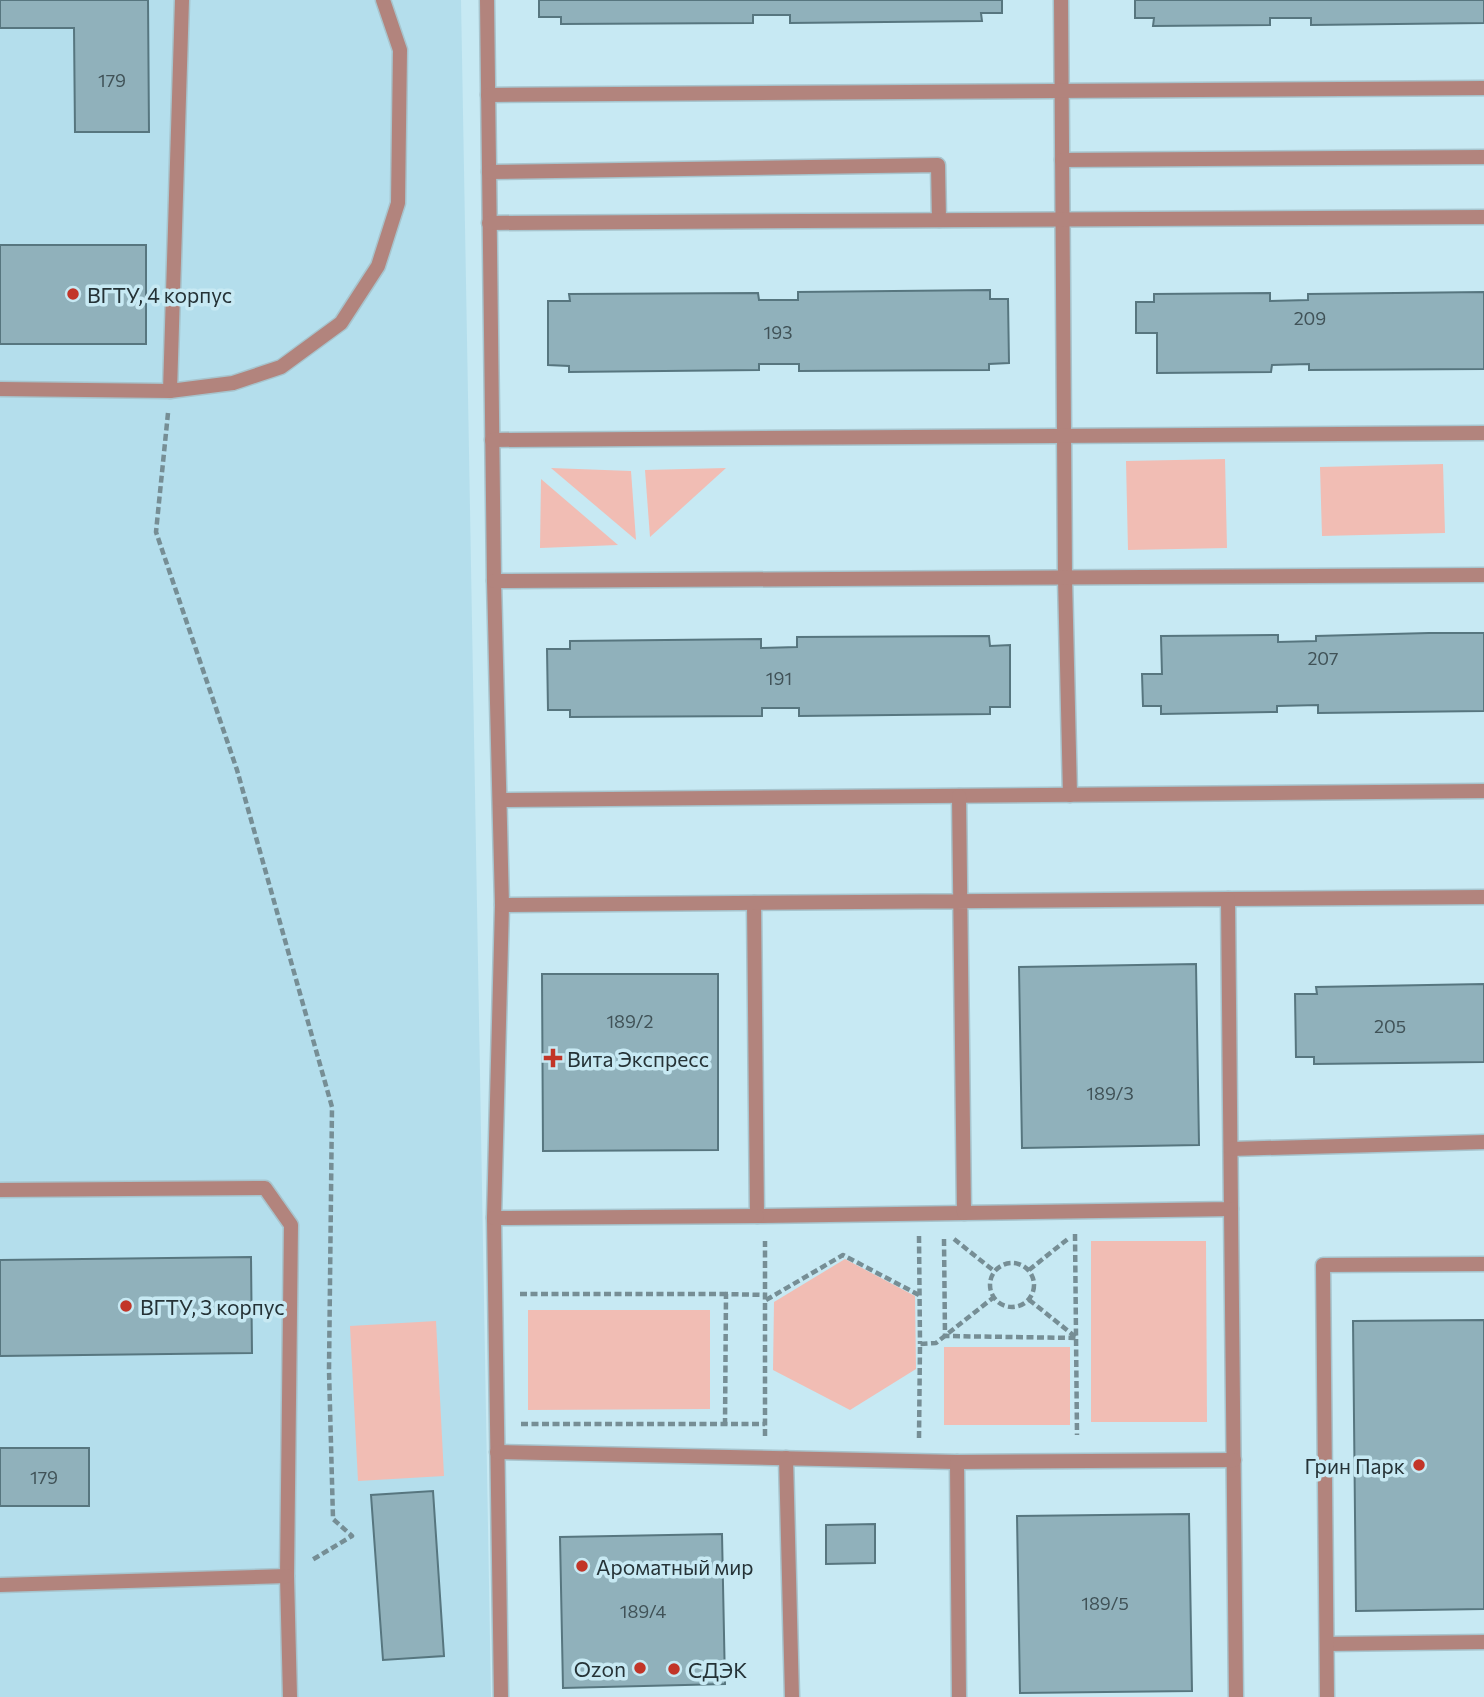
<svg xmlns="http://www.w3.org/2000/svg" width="1484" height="1697" viewBox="0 0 1484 1697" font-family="Commissioner,sans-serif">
  <rect width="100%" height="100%" fill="#c7e9f3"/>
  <polygon fill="#b4deec" points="0,0 461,0 491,1697 0,1697"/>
  <g fill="#f1bdb4">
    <polygon points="1225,459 1227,548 1128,550 1126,461"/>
    <polygon points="1443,464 1445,533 1322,536 1320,467"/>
    <polygon points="551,468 631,471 636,540"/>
    <polygon points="726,468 650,537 645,470"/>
    <polygon points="541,479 618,545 540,548"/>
    <polygon points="1091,1241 1206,1241 1207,1422 1091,1422"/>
    <polygon points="845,1259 915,1296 916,1369 850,1410 773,1370 774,1302"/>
    <polygon points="528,1310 710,1310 710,1409 528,1410"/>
    <polygon points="436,1321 444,1476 358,1481 350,1326"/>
    <rect x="944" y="1347" width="126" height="78"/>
  </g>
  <g fill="#90b1bb" stroke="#57767f" stroke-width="2">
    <polygon points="0,0 148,0 149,132 75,132 74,28 0,28"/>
    <polygon points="539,0 1002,0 1002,13 981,13 982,21 790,23 790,15 753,15 753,23 561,24 561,17 539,17"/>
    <polygon points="1135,0 1484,0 1484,23 1311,25 1311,18 1270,18 1270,25 1153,26 1154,18 1135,18"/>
    <rect x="0" y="245" width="146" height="99"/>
    <polygon points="990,290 990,299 1008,299 1009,363 989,364 989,370 799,371 799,364 759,364 759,370 569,372 569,366 548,365 548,301 570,301 569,294 758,293 759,300 798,300 798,292"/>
    <polygon points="1484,292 1484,369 1309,370 1309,364 1272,365 1271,372 1157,373 1157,333 1136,333 1136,302 1154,302 1154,294 1270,293 1270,301 1308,300 1308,294"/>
    <polygon points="1429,633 1484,633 1484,711 1318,713 1318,705 1277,706 1277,712 1161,714 1161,706 1143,706 1142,674 1162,674 1161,636 1278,635 1278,642 1316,641 1316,636"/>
    <polygon points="989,636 990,646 1010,645 1010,707 990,707 990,714 799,716 799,708 762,708 762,716 570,717 570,710 548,710 547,649 570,649 570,641 761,639 761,648 797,647 797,637"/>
    <polygon points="1196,964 1199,1145 1022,1148 1019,967"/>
    <polygon points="542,974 718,974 718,1150 543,1151"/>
    <polygon points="1484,984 1484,1062 1314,1064 1314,1057 1296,1057 1295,994 1317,994 1316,987"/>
    <polygon points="251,1257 252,1353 0,1356 0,1260"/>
    <polygon points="1484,1320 1484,1609 1356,1611 1353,1321"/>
    <rect x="0" y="1448" width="89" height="58"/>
    <polygon points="433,1491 444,1656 383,1660 371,1495"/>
    <polygon points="1189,1514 1192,1691 1020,1693 1017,1516"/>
    <polygon points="875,1524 875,1563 826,1564 826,1525"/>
    <polygon points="722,1534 725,1684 563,1688 560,1537"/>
  </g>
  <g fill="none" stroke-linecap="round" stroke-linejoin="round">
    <g stroke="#a7c4cd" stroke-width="17">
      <g id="lane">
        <polyline points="487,0 494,581 502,905 494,1218 501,1697"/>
        <polyline points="1061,0 1065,578 1070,795"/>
        <polyline points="488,95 1484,88"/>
        <polyline points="1062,160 1484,157"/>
        <polyline points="489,172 938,165 939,220"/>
        <polyline points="489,223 1484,217"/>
        <polyline points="0,389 170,391 233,383 281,367 341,323 378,266 398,203 400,50 383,0"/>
        <polyline points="170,391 182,0"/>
        <polyline points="492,440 1484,433"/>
        <polyline points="494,581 1484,575"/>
        <polyline points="500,800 1484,791"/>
        <polyline points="1228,899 1484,897"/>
        <polyline points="754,903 757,1216 964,1213"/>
        <path d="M 502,905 C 744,903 986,901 1228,899 L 1231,1209 L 964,1213 L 959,796"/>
        <polyline points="1231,1149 1484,1142"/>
        <polyline points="0,1190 265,1188 291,1225 287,1576 290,1697"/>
        <polyline points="1231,1209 1236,1697"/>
        <polyline points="494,1218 757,1216"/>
        <polyline points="497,1452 957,1462"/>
        <polyline points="786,1458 792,1697"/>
        <polyline points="0,1585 287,1576"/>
        <polyline points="1327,1644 1484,1642"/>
        <polyline points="959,1697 957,1462 1234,1460"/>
        <polyline points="1327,1697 1323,1265 1484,1264"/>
      </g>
    </g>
    <g stroke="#768e95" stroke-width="4.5" stroke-dasharray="7 3.5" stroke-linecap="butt">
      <polyline points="168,413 156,532 237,770 332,1107 329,1370 333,1519 352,1536 312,1560"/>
      <polyline points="1075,1234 1077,1435"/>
      <polyline points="919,1236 920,1344"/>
      <polyline points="944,1239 945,1336 1077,1338 1028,1299"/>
      <polyline points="954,1239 994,1271"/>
      <circle cx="1012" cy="1285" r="22"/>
      <polyline points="1029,1270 1069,1238"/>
      <polyline points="520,1294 726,1294"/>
      <polyline points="766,1300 843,1255 919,1295"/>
      <polyline points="521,1424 765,1424"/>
      <polyline points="725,1425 726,1294 765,1295"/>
      <polyline points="765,1436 765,1241"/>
      <polyline points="919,1438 920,1344 936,1343 994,1297"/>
    </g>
    <use href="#lane" stroke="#b2847d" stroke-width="14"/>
  </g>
  <g fill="#c23528" stroke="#c7e9f3" stroke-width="2.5">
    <circle cx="73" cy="294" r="7"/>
    <path d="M549.5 1047.5h7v7h7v7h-7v7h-7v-7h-7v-7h7z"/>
    <circle cx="126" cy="1306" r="7"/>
    <circle cx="1419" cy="1465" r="7"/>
    <circle cx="582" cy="1566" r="7"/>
    <circle cx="640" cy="1668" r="7"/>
    <circle cx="674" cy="1669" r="7"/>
  </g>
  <g text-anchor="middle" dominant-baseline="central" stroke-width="7" stroke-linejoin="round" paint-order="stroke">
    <g font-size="18" fill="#405257">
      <text x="112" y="80">179</text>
      <text x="1310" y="318">209</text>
      <text x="778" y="332">193</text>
      <text x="1323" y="658">207</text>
      <text x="779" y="678">191</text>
      <text x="630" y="1021">189/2</text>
      <text x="1390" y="1026">205</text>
      <text x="1110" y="1093">189/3</text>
      <text x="44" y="1477">179</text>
      <text x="1105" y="1603">189/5</text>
      <text x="643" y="1611">189/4</text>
    </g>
    <g font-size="21" fill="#253236" stroke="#c7e9f3" text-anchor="start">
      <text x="87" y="294">ВГТУ, 4 корпус</text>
      <text x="567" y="1058">Вита Экспресс</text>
      <text x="140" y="1306">ВГТУ, 3 корпус</text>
      <text x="1405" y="1465" text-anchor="end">Грин Парк</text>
      <text x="596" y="1566">Ароматный мир</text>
      <text x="626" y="1668" text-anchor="end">Ozon</text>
      <text x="688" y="1669">СДЭК</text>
    </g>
  </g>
</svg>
